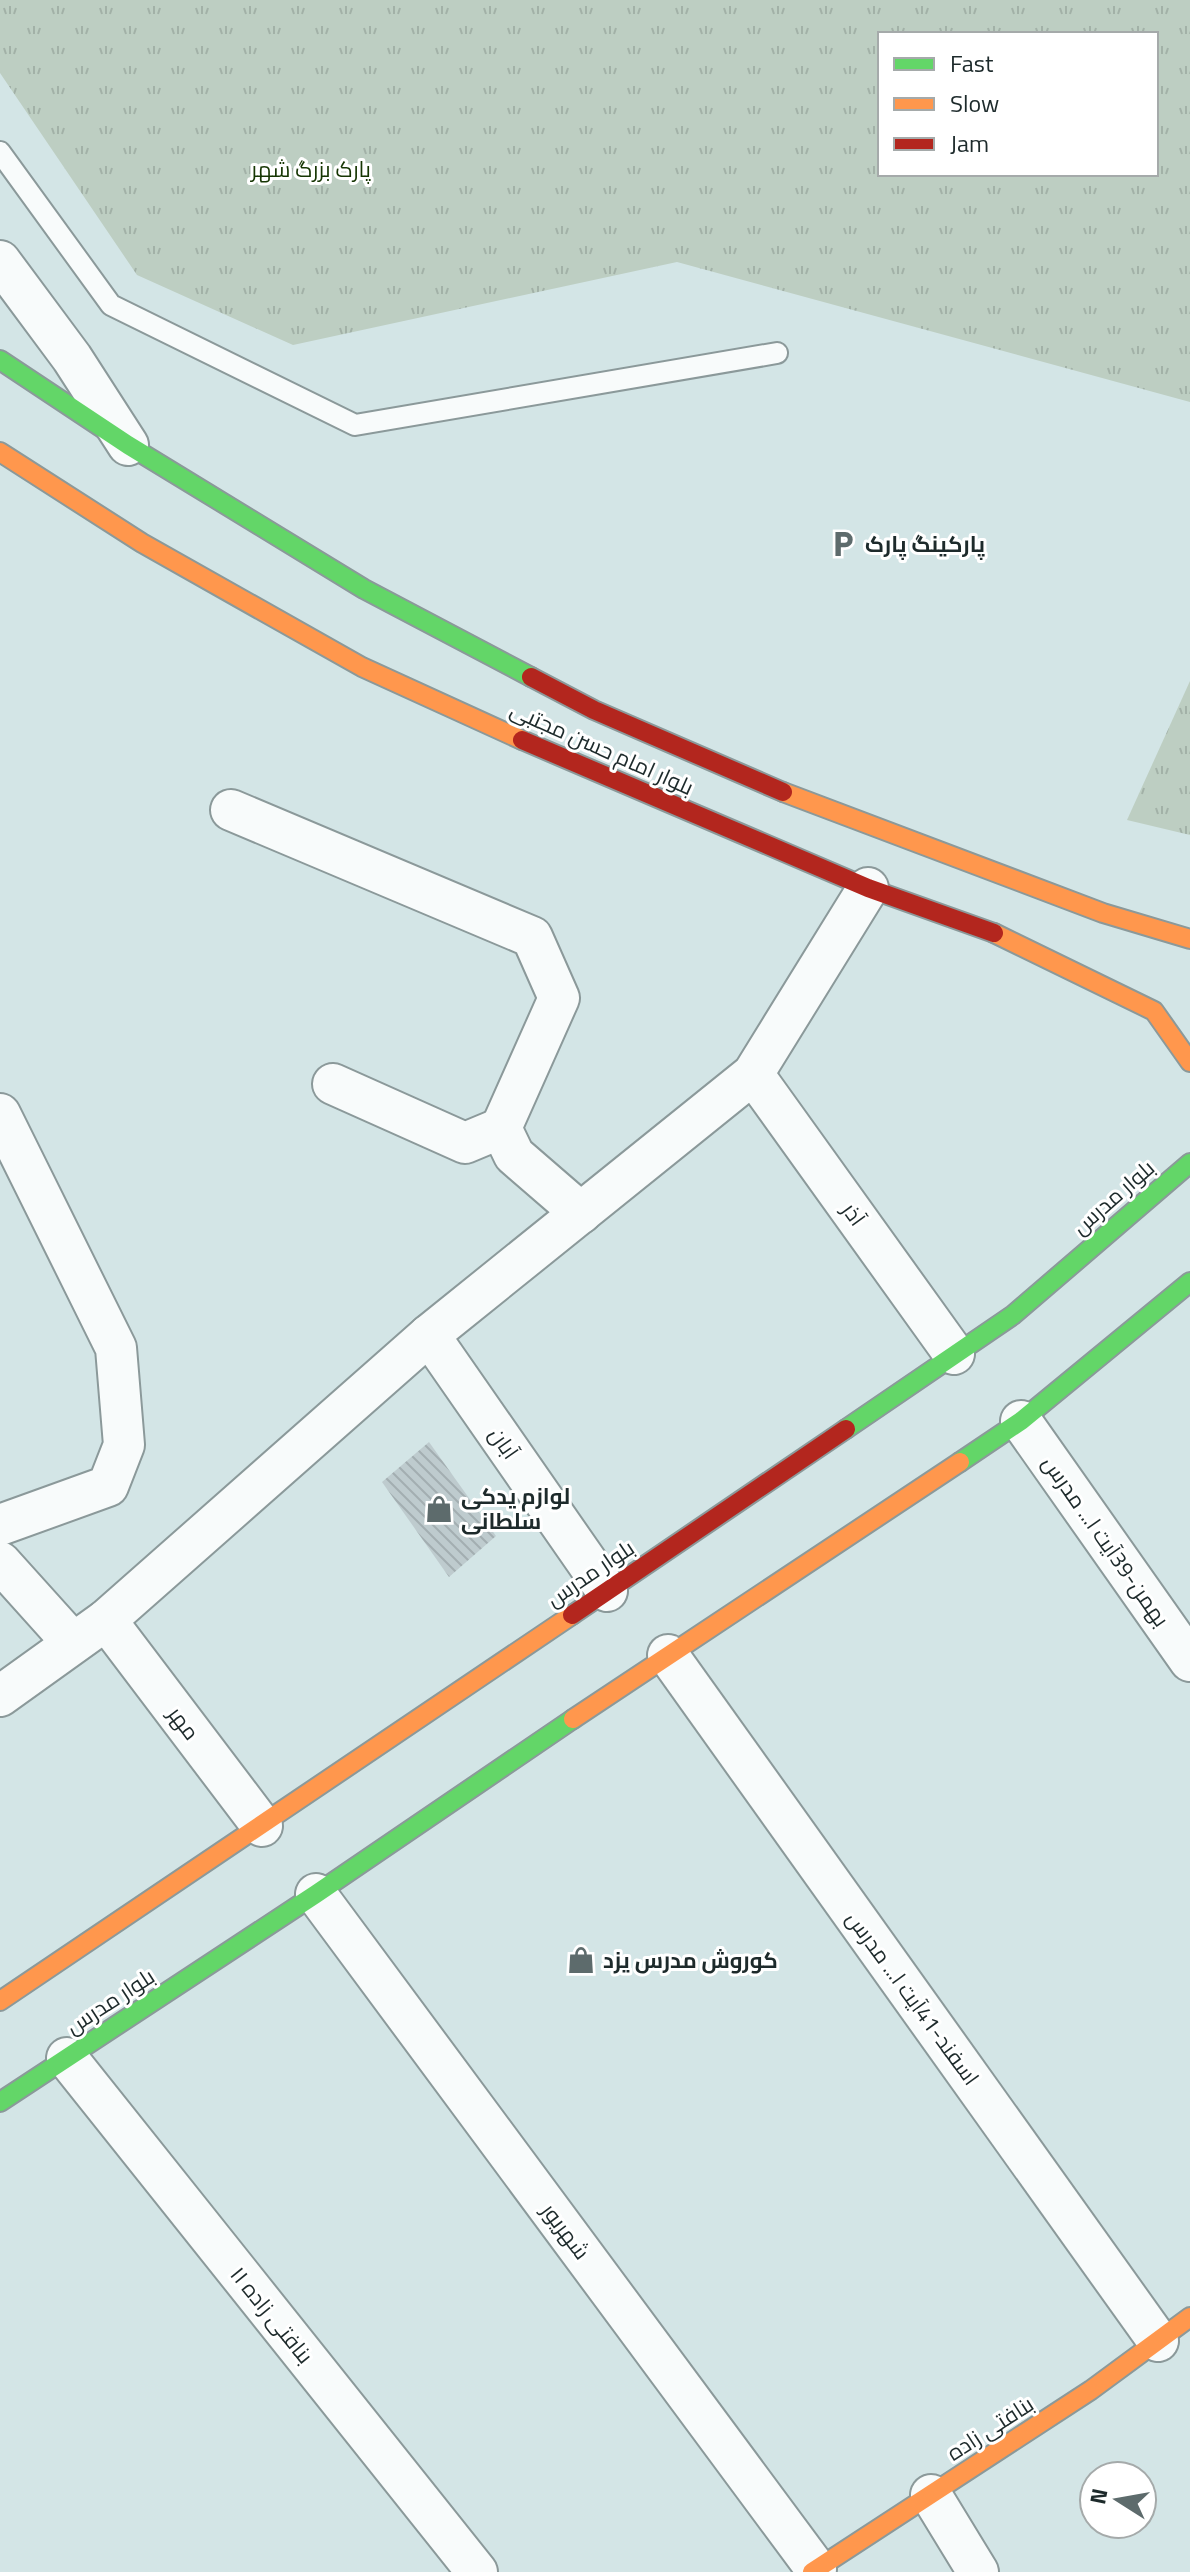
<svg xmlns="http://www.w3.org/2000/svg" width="1190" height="2572" viewBox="0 0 1190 2572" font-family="'Titillium Web',Cairo,sans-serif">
  <defs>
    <pattern id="grass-tufts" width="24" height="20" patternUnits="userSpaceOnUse" patternTransform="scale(2)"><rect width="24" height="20" fill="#bdcec2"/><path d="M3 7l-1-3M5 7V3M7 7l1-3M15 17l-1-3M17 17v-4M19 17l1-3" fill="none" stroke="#a2b1a7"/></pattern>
    <pattern id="building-back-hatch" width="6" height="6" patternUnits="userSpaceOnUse" patternTransform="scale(2)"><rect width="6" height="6" fill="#becbce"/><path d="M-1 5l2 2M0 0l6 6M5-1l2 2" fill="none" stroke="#a3aeb1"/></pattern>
  </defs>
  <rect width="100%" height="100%" fill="#d3e5e6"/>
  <g fill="url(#grass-tufts)" fill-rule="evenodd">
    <path d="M 0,0 L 1190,0 L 1190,402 L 677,262 L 293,345 L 137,275 L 0,73 ZM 880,34 L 1156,34 L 1156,174 L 880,174 Z"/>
    <polygon points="1190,681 1190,835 1127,820"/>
  </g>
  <polygon fill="url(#building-back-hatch)" points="429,1442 496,1536 449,1577 382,1482"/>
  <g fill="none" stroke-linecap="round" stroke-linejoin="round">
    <g stroke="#8b999a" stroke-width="24">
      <polyline id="lane" points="0,152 111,305 355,425 777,353"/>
    </g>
    <g stroke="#8b999a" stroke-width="44">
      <g id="street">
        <polyline points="0,261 72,358 128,445"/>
        <polyline points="231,810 532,937 559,998 501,1128 514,1155 581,1213"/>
        <polyline points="753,1074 954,1354"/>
        <polyline points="333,1084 465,1143 501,1128"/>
        <polyline points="0,1114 116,1348 124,1445 108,1486 0,1525"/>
        <polyline points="429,1335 607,1591"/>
        <polyline points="1021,1421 1190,1661"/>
        <polyline points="0,1562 73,1643"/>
        <polyline points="106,1620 262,1826"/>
        <polyline points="668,1655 1158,2341"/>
        <polyline points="0,1696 106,1620 429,1335 753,1074 868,888"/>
        <polyline points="316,1894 816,2569"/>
        <polyline points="67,2058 477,2572"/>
        <polyline points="931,2495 978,2572"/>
      </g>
    </g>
    <g stroke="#8b999a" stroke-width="22">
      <g id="fast">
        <polyline points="0,360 128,445 364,589 531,677"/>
        <polyline points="846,1429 1013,1315 1190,1163"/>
        <polyline points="960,1462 1021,1421 1190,1282"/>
        <polyline points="0,2102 316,1894 573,1719"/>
      </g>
    </g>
    <g stroke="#8b999a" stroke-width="22">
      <g id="slow">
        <polyline points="0,452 142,543 362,667 522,740"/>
        <polyline points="783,792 1103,913 1190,939"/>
        <polyline points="994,933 1154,1011 1190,1062"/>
        <polyline points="573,1719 960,1462"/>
        <polyline points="0,2001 572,1615"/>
        <polyline points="812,2572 1091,2390 1190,2317"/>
      </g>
    </g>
    <g stroke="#8b999a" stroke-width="22">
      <g id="jam">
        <polyline points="531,677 594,710 783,792"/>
        <polyline points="522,740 868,888 994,933"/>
        <polyline points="572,1615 846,1429"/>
      </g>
    </g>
    <use href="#lane" stroke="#f8fbfb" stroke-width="20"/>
    <use href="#street" stroke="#f8fbfb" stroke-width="40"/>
    <use href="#fast" stroke="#63d668" stroke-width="18"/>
    <use href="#slow" stroke="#ff974d" stroke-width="18"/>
    <use href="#jam" stroke="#b3261e" stroke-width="18"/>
  </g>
  <defs>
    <g id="parking-bare" transform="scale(2.16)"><path d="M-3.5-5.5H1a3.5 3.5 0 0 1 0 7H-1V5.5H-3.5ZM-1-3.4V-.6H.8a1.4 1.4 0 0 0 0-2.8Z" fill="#5d6b6c" stroke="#fff" stroke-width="2.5" paint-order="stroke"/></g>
    <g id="shop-bare" transform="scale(2.16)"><path d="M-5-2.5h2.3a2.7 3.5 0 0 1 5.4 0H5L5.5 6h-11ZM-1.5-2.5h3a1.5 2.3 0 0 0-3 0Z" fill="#5d6b6c" stroke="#fff" stroke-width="2.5" paint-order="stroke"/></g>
  </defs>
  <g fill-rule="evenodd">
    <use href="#parking-bare" x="843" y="544"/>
    <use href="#shop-bare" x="439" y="1509"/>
    <use href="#shop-bare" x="581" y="1960"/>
  </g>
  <g text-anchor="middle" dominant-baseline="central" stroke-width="6" stroke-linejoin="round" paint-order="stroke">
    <g font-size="22" fill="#163603" stroke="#fff">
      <text x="311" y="169">پارک بزرگ شهر</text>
    </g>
    <g font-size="22" font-weight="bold" fill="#1d2a2b" stroke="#fff" text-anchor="start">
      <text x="865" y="544">پارکینگ پارک</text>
      <text x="461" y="1496">لوازم یدکی<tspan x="461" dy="25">سلطانی</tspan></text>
      <text x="603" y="1960">کوروش مدرس یزد</text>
    </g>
    <g font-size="22" fill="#1d2a2b" stroke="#fff">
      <text transform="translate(602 748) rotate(24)">بلوار امام حسن مجتبی</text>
      <text transform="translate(1113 1197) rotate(-41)">بلوار مدرس</text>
      <text transform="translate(854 1214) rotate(54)">آذر</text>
      <text transform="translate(504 1443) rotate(55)">آبان</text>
      <text transform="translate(1106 1541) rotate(55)">بهمن-39آیت ا... مدرس</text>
      <text transform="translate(590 1573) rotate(-34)">بلوار مدرس</text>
      <text transform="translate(184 1723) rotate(53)">مهر</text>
      <text transform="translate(913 1998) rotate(54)">اسفند-41آیت ا... مدرس</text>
      <text transform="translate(110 2001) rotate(-33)">بلوار مدرس</text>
      <text transform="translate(566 2231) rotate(53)">شهریور</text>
      <text transform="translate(272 2315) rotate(51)">بنافتی زاده ۱۱</text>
      <text transform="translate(990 2428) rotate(-33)">بنافتی زاده</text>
    </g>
  </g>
  <rect x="878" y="32" width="280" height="144" fill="#ffffff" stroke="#a5aaaa" stroke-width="2"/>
  <rect x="894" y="58" width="40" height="12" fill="#63d668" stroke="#a5aaaa" stroke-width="2"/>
  <text x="950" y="72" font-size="24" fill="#1d2a2b">Fast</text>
  <rect x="894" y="98" width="40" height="12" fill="#ff974d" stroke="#a5aaaa" stroke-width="2"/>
  <text x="950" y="112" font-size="24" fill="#1d2a2b">Slow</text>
  <rect x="894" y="138" width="40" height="12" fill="#b3261e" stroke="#a5aaaa" stroke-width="2"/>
  <text x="950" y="152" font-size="24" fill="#1d2a2b">Jam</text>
  <g transform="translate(1118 2500) rotate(281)"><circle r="38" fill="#ffffff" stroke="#a5aaaa" stroke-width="2"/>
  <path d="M0-6L14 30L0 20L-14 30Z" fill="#5d6b6c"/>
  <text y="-12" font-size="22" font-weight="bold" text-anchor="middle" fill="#1d2a2b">N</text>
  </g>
</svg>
